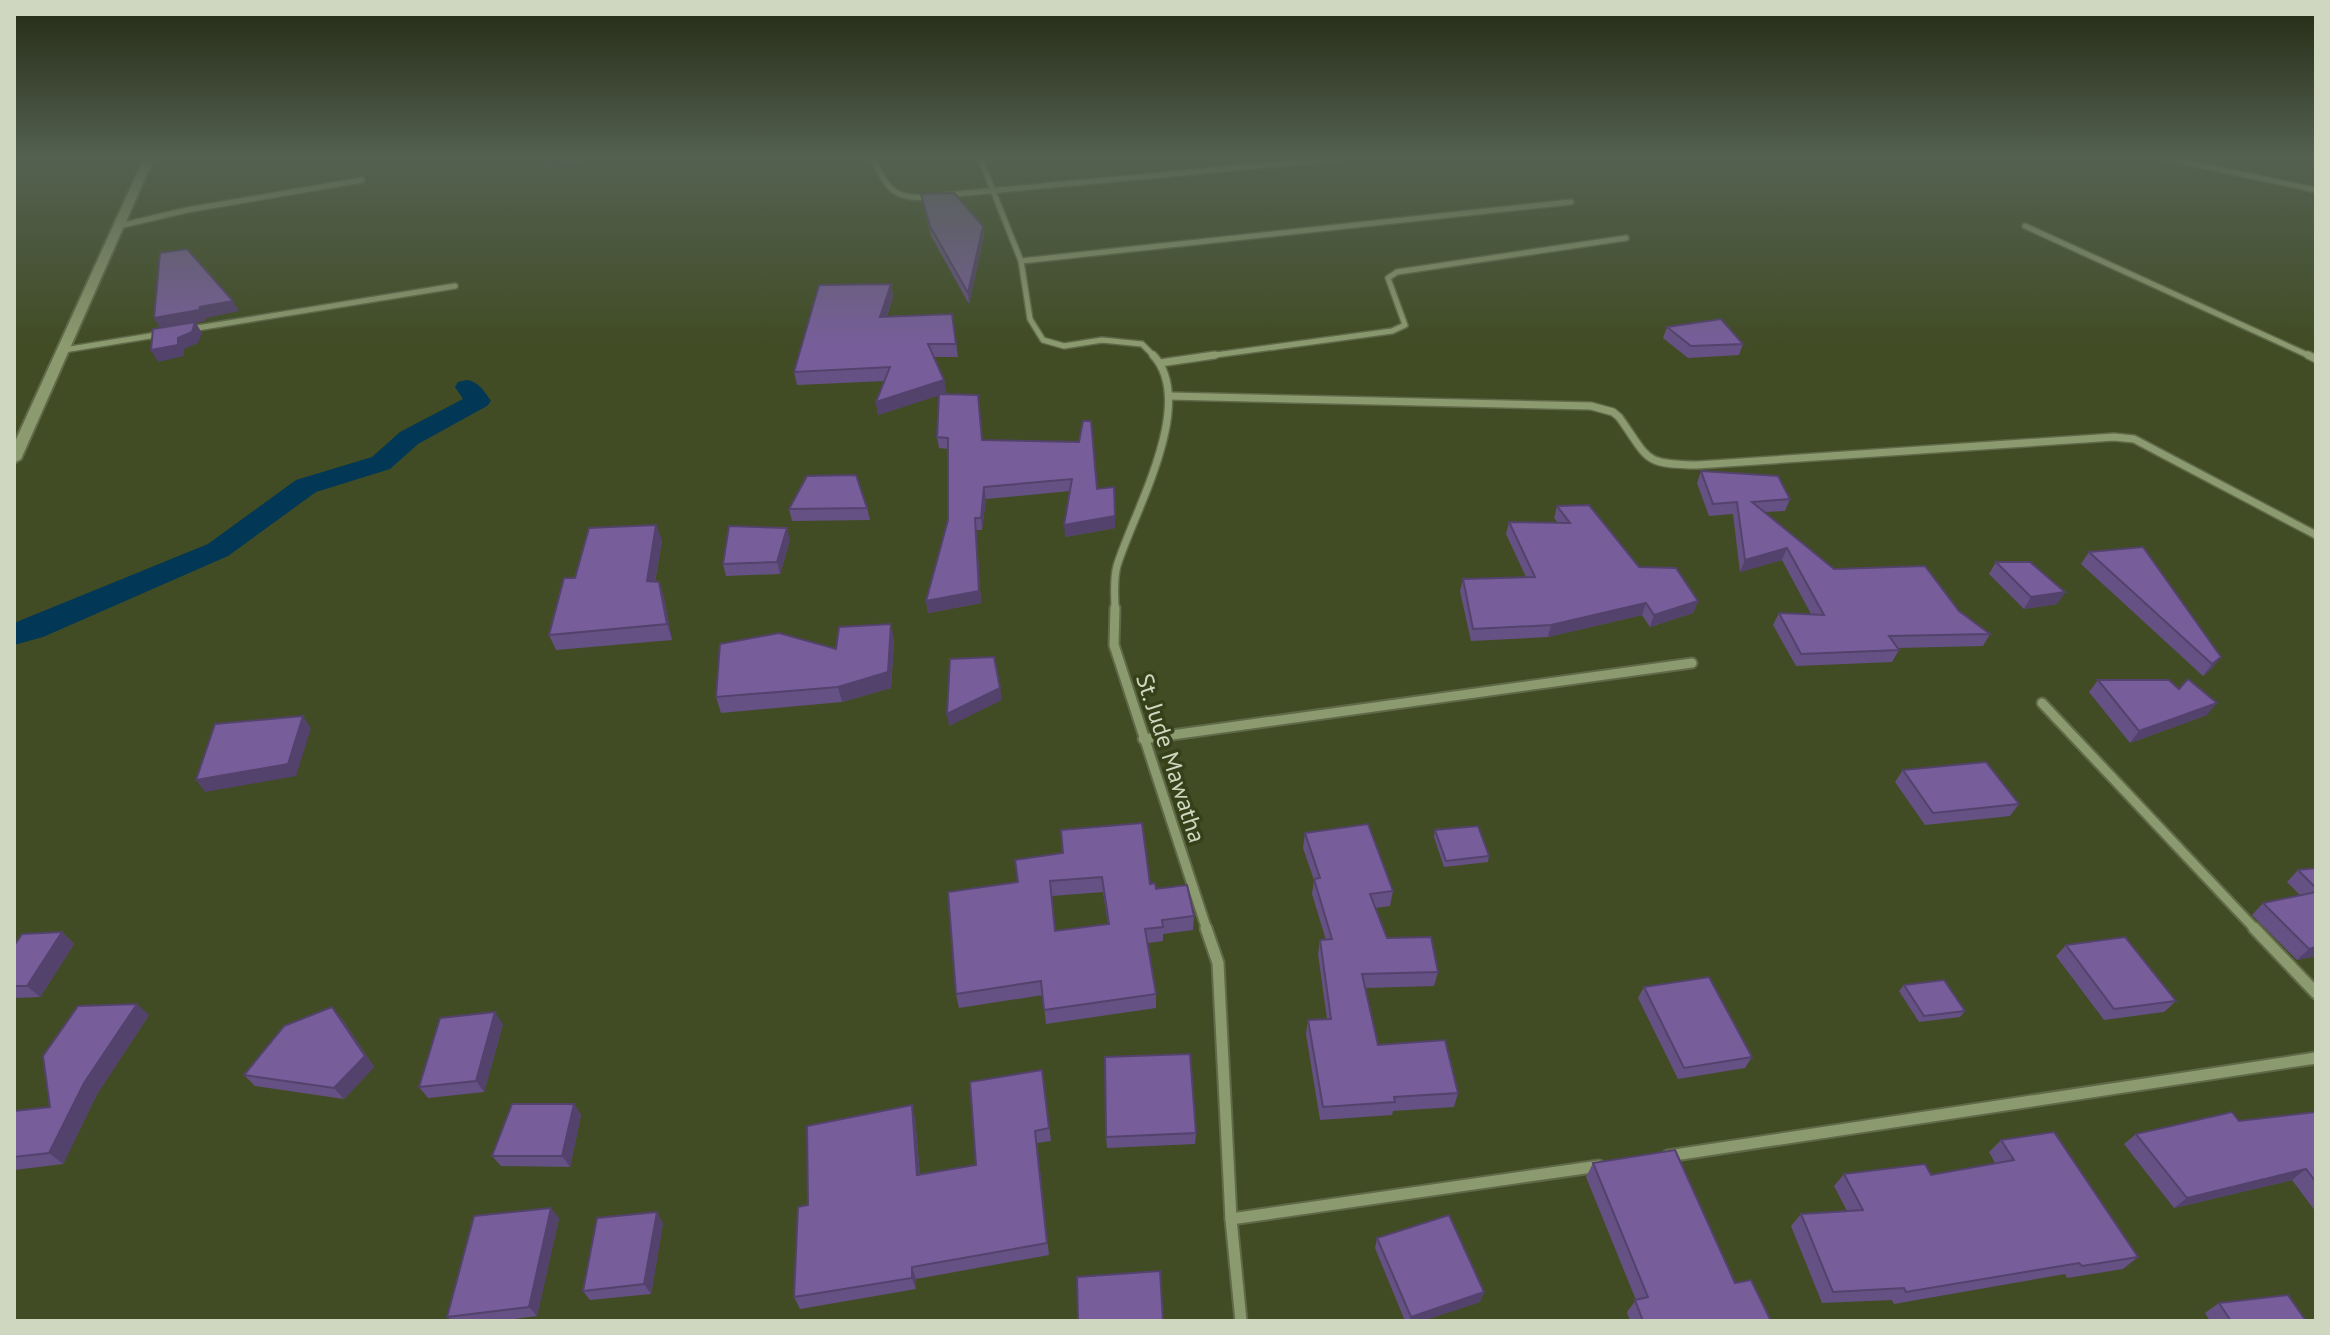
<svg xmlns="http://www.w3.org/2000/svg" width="2330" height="1335" viewBox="0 0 2330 1335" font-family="'PT Sans',sans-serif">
  <rect width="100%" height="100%" fill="#414c25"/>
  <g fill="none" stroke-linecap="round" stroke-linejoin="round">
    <path fill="#023756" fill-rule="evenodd" d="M 467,380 C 479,382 484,391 491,401 L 487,406 L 418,444 L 390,469 L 316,492 L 228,556 L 43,637 L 14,645 L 14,623 L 208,544 L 296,480 L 372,457 L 400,432 L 463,399 L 455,387 L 458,382 Z"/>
    <g stroke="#606948" stroke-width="8">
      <g id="street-far3">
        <path d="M 872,158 C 889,190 893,200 932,197"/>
        <polyline points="980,158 1021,261 1030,319 1043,340 1064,346 1102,340 1142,344 1155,357"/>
        <polyline points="2167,158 2316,190"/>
        <polyline points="946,195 1342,158"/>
        <polyline points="119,226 187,210 362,180"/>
        <polyline points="2025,226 2312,357"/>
        <polyline points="1021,261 1571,202"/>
        <polyline points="191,329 455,286"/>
        <polyline points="64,350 162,334"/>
        <polyline points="1201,357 1392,331 1405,325 1388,278 1397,272 1626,238"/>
      </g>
    </g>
    <g stroke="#606948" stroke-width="10">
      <g id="street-far2">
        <polyline points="2308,355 2316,359"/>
        <polyline points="1160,363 1215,355"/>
        <path d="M 1169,396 L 1591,406 L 1613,412 L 1619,417 C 1650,460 1642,464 1697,465 L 2114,437 L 2134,439 L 2316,535"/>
        <path d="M 1115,610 C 1115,596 1113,580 1117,566 C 1133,513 1198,403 1153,355"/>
      </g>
    </g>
    <g stroke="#606948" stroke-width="13">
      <g id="street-far1">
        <polyline points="1115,608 1114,645 1207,930"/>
        <polyline points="2042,703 2256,930"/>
        <polyline points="1143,739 1692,663"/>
      </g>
    </g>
    <g stroke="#606948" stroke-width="15">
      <g id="street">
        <polyline points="1206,928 1218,963 1231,1219 1241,1321"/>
        <polyline points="2254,928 2316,993"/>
        <polyline points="1668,1156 2316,1058"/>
        <polyline points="1231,1219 1599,1166"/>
      </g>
    </g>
    <g stroke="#606948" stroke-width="4">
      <polygon id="secondary" points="144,158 154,158 21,459 14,463 14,444"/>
    </g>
    <use href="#street-far3" stroke="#8c9a6f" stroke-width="5"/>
    <use href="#street-far2" stroke="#8c9a6f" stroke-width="7"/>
    <use href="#street-far1" stroke="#8c9a6f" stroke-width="9"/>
    <use href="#street" stroke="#8c9a6f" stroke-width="11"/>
    <use href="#secondary" fill="#8c9a6f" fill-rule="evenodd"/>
  </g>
  <g fill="#665184" fill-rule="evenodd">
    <polygon points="921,194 983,226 984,236 969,304 931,236 923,204"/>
    <polygon points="891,284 893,297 887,316 952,314 958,357 934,357 944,380 946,393 944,394 982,440 1097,489 1114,487 1115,528 1065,537 1070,491 986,499 982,530 976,530 981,603 928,613 926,601 948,520 948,449 939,448 937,437 939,395 878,415 876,402 885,381 797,385 794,372"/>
    <polygon points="1667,327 1743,344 1739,355 1688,358 1663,338"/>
    <polygon points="1701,471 1790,499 1785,511 1765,512 1834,569 1959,611 1990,634 1983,646 1897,648 1899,650 1892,662 1796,666 1773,625 1779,613 1811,614 1782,560 1740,572 1733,514 1709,516 1697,483"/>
    <polygon points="1557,506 1639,567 1698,601 1693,613 1650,627 1642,615 1548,637 1471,641 1460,591 1463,579 1526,577 1506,534 1509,522 1558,523 1554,518"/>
    <polygon points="867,508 870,520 792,521 789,509"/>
    <polygon points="662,540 655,582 659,582 664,598 672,640 556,650 549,635 575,578"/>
    <polygon points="790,540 780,574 726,576 723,564"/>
    <polygon points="2089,552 2221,657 2211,669 2203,676 2081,564"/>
    <polygon points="1996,562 2065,592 2057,604 2024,609 1989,574"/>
    <polygon points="894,640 891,688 842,702 721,713 716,697 836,649"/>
    <polygon points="2098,680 2207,715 2130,743 2089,692"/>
    <polygon points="1903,770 2019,804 2010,816 1925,825 1895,782"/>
    <polygon points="1435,830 1489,856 1488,862 1444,867 1434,837"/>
    <polygon points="1305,833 1393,891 1390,906 1375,908 1387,938 1438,972 1434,986 1365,988 1378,1045 1458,1093 1454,1107 1393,1111 1392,1115 1320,1120 1306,1034 1308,1020 1327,1019 1318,954 1320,940 1326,940 1312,894 1314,880 1303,848"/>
    <path d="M 1015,860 L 1150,884 L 1194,916 L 1193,930 L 1163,934 L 1163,941 L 1148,943 L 1156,994 L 1156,1008 L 1046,1024 L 1043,995 L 959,1008 L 956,994 L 1018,882 ZM 1103,892 L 1108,924 L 1055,931 L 1052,896 Z"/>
    <polygon points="2316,868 2316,956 2297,960 2252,915 2263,903 2300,895 2287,882 2298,870"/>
    <polygon points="62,932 74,944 40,997 14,998 14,946"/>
    <polygon points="2066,945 2176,1001 2164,1012 2104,1020 2056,956"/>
    <polygon points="1904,985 1965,1011 1960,1017 1919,1022 1899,991"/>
    <polygon points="1644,987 1752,1057 1745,1068 1678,1079 1638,998"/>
    <polygon points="149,1015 97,1094 63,1164 14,1170 14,1111 50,1107"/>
    <polygon points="342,1019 374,1067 344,1099 255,1086 244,1075"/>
    <polygon points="503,1024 484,1092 428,1098 419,1087"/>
    <polygon points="1042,1070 1051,1141 1037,1143 1049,1255 916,1279 916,1289 800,1309 794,1297 808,1205 915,1118 920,1175 976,1165"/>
    <polygon points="574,1104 581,1115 570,1167 501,1166 492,1156"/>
    <polygon points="2316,1112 2316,1212 2292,1180 2174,1208 2124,1144 2136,1134"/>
    <polygon points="1196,1133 1195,1144 1107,1148 1106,1137"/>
    <polygon points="2001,1140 2138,1257 2123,1269 2067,1278 2065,1274 1894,1304 1892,1300 1822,1303 1791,1226 1801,1214 1847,1211 1834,1186 1844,1174 1931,1175 1995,1163 1989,1152"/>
    <polygon points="1593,1163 1735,1283 1771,1321 1630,1321 1627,1312 1636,1300 1586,1177"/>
    <polygon points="559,1218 537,1316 497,1321 452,1321 447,1317"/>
    <polygon points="663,1223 651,1294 590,1300 583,1291"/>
    <polygon points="1377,1238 1484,1292 1480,1302 1422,1321 1405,1321 1375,1248"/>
    <polygon points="2219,1303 2306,1321 2210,1321 2205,1313"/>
  </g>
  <g fill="#53426c">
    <polygon points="554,158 579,158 580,162 542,169 539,160"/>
    <polygon points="983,226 984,236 969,304 968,293"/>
    <polygon points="891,284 893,297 882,330 880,317"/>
    <polygon points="233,301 239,311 206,318 205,321 196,323 202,333 198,343 184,349 184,356 158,362 151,350 161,329 154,318"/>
    <polygon points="944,380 946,393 878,415 876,402"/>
    <polygon points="984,487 986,499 982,530 981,518"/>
    <polygon points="1115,516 1115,528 1065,537 1064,525"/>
    <polygon points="975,518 981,603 928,613 926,601"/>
    <polygon points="656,525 662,540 652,597 647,581"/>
    <polygon points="787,528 790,540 780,574 777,562"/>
    <polygon points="1787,548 1782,560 1740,572 1745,560"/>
    <polygon points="659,582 664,598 672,640 667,624"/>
    <polygon points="2065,592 2057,604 2024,609 2031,597"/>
    <polygon points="1698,601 1693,613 1650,627 1654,615"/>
    <polygon points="1646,603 1642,615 1548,637 1551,625"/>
    <polygon points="891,624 894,640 891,688 842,702 838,687"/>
    <polygon points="2221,657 2211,669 2203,676 2212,664"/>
    <polygon points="1000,688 1002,700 949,726 947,714"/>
    <polygon points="2217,703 2207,715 2130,743 2139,731"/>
    <polygon points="303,716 311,728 296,776 205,792 196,780"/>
    <polygon points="62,932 74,944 40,997 27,986"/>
    <polygon points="2316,947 2316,956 2297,960 2309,949"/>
    <polygon points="137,1004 149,1015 97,1094 63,1164 49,1153 84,1083"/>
    <polygon points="332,1007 342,1019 374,1067 344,1099 334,1088"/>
    <polygon points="495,1012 503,1024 484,1092 476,1081"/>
    <polygon points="574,1104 581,1115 570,1167 562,1156"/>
    <polygon points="912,1105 915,1118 921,1187 917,1175"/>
    <polygon points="2306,1169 2292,1180 2174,1208 2187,1198"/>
    <polygon points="551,1208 559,1218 537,1316 529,1307"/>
    <polygon points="657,1212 663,1223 651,1294 644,1284"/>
    <polygon points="912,1267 916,1279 916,1289 912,1278"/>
    <polygon points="1484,1292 1480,1302 1422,1321 1409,1321 1411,1317"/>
  </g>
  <g fill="#775e9a" stroke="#53426c" stroke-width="2" fill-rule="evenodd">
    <polygon points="954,193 983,226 968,293 930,226 921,194"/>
    <polygon points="187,249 233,301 200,307 199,310 154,318 160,253"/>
    <polygon points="891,284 880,317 952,314 956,344 928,344 944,380 876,402 890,367 794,372 819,285"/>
    <polygon points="1721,319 1743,344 1691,346 1667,327"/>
    <polygon points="195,322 192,332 178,338 178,345 151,350 153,329"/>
    <polygon points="939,394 978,395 982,440 1079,442 1083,421 1091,421 1097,489 1114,487 1115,516 1064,525 1072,479 984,487 981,518 975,518 979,591 926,601 948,520 948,438 937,437"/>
    <polygon points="1701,471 1778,476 1790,499 1752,502 1834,569 1925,566 1959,611 1990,634 1889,636 1899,650 1801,654 1779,613 1824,615 1787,548 1745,560 1737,502 1713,504"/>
    <polygon points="856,475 867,508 789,509 807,476"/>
    <polygon points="1589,505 1639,567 1676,568 1698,601 1654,615 1646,603 1551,625 1473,629 1463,579 1535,577 1509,522 1570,523 1557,506"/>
    <polygon points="656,525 647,581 659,582 667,624 549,635 564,578 575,578 589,528"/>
    <polygon points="729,526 787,528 777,562 723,564"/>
    <polygon points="2143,547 2221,657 2212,664 2089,552"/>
    <polygon points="1996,562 2030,562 2065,592 2031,597"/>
    <polygon points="891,624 888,672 838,687 716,697 720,644 779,633 836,649 839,627"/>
    <polygon points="994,657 1000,688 947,714 950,659"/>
    <polygon points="2188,679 2217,703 2139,731 2098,680 2169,680 2179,689"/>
    <polygon points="303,716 288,764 196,780 215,724"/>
    <polygon points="1986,762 2019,804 1933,813 1903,770"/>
    <path d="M 1142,823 L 1150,884 L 1155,883 L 1156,889 L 1187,885 L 1194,916 L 1162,920 L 1163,927 L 1145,929 L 1156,994 L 1044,1010 L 1041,981 L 956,994 L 948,892 L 1018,882 L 1015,860 L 1063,853 L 1061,830 ZM 1102,877 L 1109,924 L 1055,931 L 1050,881 Z"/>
    <polygon points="1368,824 1393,891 1370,894 1387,938 1431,937 1438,972 1362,974 1378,1045 1445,1040 1458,1093 1394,1097 1395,1102 1323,1107 1308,1020 1331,1019 1320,940 1332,939 1314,879 1320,878 1305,833"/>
    <polygon points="1478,826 1489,856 1446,861 1435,830"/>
    <polygon points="2316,868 2316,888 2298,870"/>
    <polygon points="2316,892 2316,947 2309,949 2263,903"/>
    <polygon points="62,932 27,986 14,986 14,946 22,934"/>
    <polygon points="2125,937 2176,1001 2114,1009 2066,945"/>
    <polygon points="1709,977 1752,1057 1684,1068 1644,987"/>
    <polygon points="1944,980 1965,1011 1924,1016 1904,985"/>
    <polygon points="137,1004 84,1083 49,1153 14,1157 14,1111 50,1107 43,1056 78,1006"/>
    <polygon points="332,1007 365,1056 334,1088 244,1075 284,1026"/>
    <polygon points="495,1012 476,1081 419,1087 440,1018"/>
    <polygon points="1190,1054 1196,1133 1106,1137 1105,1057"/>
    <polygon points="1042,1070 1049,1128 1035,1131 1047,1243 912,1267 912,1278 794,1297 798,1207 808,1205 807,1126 912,1105 917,1175 976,1165 970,1082"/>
    <polygon points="512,1104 574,1104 562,1156 492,1156"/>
    <polygon points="2232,1112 2239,1121 2316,1112 2316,1182 2306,1169 2187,1198 2136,1134"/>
    <polygon points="2054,1132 2138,1257 2082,1266 2079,1263 1906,1292 1904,1288 1833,1292 1801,1214 1863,1210 1844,1174 1925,1164 1931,1175 2014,1160 2001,1140"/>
    <polygon points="1675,1150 1735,1283 1751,1280 1771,1321 1643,1321 1635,1300 1648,1297 1593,1163"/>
    <polygon points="551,1208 529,1307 447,1317 474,1216"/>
    <polygon points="657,1212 644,1284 583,1291 597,1218"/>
    <polygon points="1449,1215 1484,1292 1411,1317 1377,1238"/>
    <polygon points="1160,1271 1163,1321 1078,1321 1077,1277"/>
    <polygon points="2288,1295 2306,1321 2231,1321 2219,1303"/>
  </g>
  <linearGradient id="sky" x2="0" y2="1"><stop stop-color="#242a14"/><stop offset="0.46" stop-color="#546151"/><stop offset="1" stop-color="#546151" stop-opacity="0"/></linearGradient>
  <rect width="2330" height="344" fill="url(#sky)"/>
  <g text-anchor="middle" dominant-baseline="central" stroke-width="7" stroke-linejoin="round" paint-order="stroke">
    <g font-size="24" fill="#cfd7c1" stroke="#36411a">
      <text transform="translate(1171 758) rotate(72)">St. Jude Mawatha</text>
    </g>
  </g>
  <rect width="2330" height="1335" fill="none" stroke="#cfd7c1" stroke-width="32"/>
</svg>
